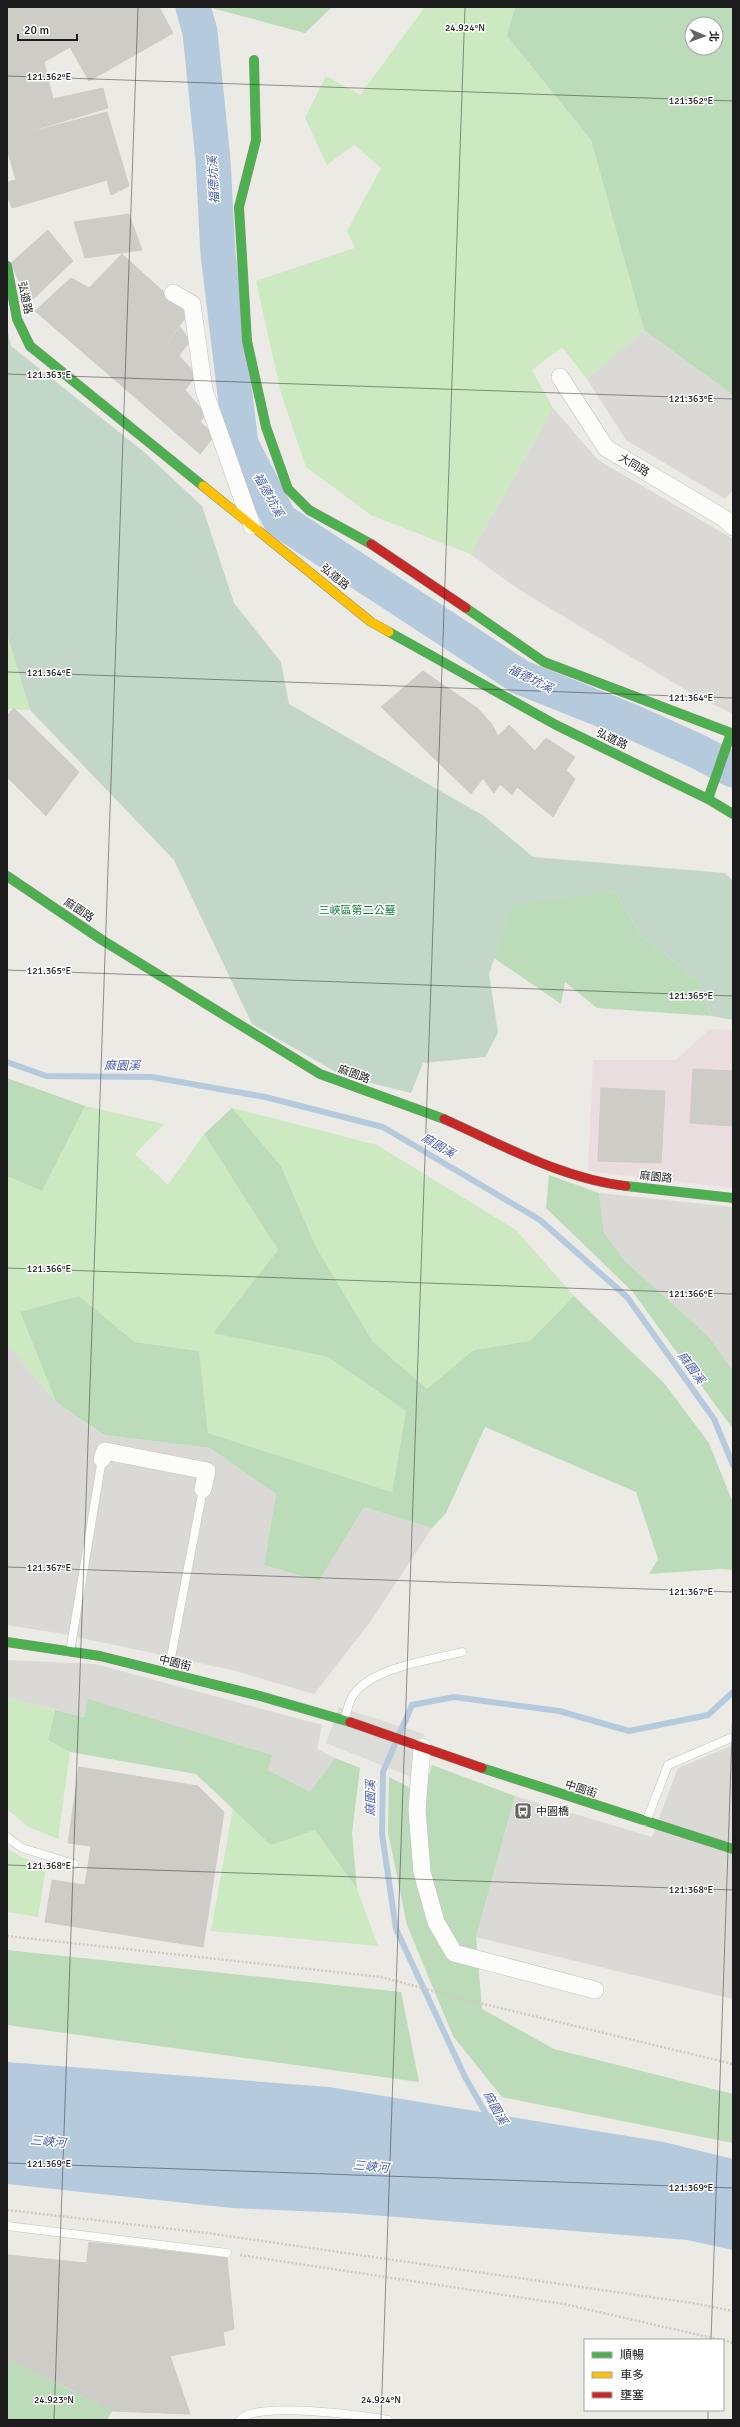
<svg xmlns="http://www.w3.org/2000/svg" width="740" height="2427" viewBox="0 0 740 2427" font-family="Signika,'Noto Sans TC',sans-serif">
  <rect width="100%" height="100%" fill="#ebeae4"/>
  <g fill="#dad9d6">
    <polygon points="644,330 733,395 733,490 725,499 626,440 587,379"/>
    <polygon points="553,408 598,460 733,539 733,714 696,696 518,589 470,554"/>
    <polygon points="599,1193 733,1207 733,1371 709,1337 625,1261 604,1233"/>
    <polygon points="7,1343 56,1402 103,1435 210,1448 276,1494 264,1565 319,1581 364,1507 432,1528 371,1621 314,1694 232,1670 58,1633 7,1625"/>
    <polygon points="7,1660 95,1664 322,1725 317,1749 335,1758 310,1793 268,1770 271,1755 88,1700 85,1717 7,1698"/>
    <polygon points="733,1745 733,1999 476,1937 515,1796 652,1837 678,1768"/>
  </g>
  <polygon fill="#e9dde0" points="710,1029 733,1030 733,1188 588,1171 593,1060 676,1060"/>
  <g fill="#cce9c2">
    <polygon points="425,7 515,7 507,36 591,140 644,330 587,379 562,347 532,370 553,408 470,554 371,515 306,467 281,393 256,281 355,248 347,231 381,168 354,145 327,165 305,118 326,76 360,95"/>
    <polygon points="7,634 30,710 7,709"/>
    <polygon points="85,1106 164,1124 135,1154 168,1185 204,1134 278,1250 214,1333 328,1357 406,1411 392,1492 208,1433 199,1351 135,1342 79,1296 20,1313 56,1402 7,1343 7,1176 42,1191"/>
    <polygon points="232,1108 377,1145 516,1230 574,1296 530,1341 474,1350 427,1390 373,1342 316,1247 281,1166"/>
    <polygon points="7,1698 55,1710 48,1740 70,1752 58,1839 27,1826 7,1809"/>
    <polygon points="233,1808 271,1844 315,1830 357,1889 378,1946 211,1931"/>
    <polygon points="7,1849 20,1856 46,1866 38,1917 7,1912"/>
  </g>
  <g fill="#bcdbb9" fill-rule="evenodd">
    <polygon points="208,7 332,7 305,33"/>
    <path d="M 515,7 L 733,7 L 733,395 L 644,330 L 591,140 L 507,36 ZM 692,24 L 716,24 L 716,48 L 692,48 Z"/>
    <polygon points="614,891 642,937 698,980 711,1016 597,1008 565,982 561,1004 494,958 512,904"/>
    <polygon points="7,1078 85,1106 42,1191 7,1176"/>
    <polygon points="232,1108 281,1166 316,1247 373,1342 427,1389 474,1350 530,1341 574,1296 664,1383 709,1443 733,1503 733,1570 721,1569 649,1574 658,1559 636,1492 485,1427 446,1513 432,1528 364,1507 319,1581 264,1565 276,1494 210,1448 104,1435 56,1402 20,1312 79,1296 135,1342 199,1351 208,1433 392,1492 406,1411 328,1357 213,1333 278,1250 204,1134"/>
    <polygon points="549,1175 599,1193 604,1233 625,1261 709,1337 733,1371 733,1429 632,1291 546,1208"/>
    <polygon points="88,1699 272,1755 268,1770 310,1792 335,1758 360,1768 352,1833 357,1889 315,1830 271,1845 196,1774 70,1752 48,1740 55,1710 84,1717"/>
    <polygon points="432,1765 515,1796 476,1937 482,2009 554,2049 733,2094 733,2143 502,2097 453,2036 407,1925 388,1832 389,1777 424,1795"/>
    <polygon points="7,1950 401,1992 419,2082 7,2025"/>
    <polygon points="7,2358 112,2411 107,2420 7,2420"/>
  </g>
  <polygon fill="#c3d7c9" points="7,328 11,346 144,452 202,506 234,603 281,662 289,704 484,816 533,857 725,873 733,881 733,1020 711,1016 698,980 642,937 614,891 512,905 489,974 498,1033 485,1057 423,1063 411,1093 343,1076 252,1024 174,860 30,710 7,634"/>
  <polygon fill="#b6cade" points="7,2062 329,2087 664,2142 733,2159 733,2250 687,2240 345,2213 232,2208 7,2184"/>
  <polygon fill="#dcdcd9" points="339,1707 424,1734 411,1777 326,1743"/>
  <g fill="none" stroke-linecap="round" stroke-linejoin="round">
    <g stroke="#b6cade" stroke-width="6">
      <polyline points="7,1062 46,1076 152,1077 265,1097 383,1127 540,1220 627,1297 714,1419 733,1465"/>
      <polyline points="489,2119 465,2077 396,1929 382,1834 383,1772 412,1705 454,1697 559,1711 629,1731 708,1715 733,1692"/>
    </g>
    <polyline stroke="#b6cade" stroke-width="35" points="193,7 200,32 213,160 218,254 241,444 280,520 520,677 630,721 697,751 733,770"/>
  </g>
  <g fill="#cdccc7" stroke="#ceccc6">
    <polygon points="7,7 22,7 44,62 7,75"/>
    <polygon points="22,7 139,7 44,62"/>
    <polygon points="139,7 159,7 173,33 89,81 70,47"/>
    <polygon points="44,62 53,99 103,88 108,108 7,138 7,75"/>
    <polygon points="107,112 129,186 111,195 107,180 12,208 7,195 7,182 16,180 7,149 7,138"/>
    <polygon points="129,214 142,250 85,258 74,222"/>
    <polygon points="48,230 73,261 29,303 11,263"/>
    <polygon points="122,254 188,314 130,393 35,311 71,278 89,288"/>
    <polygon points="180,327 190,341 179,356 197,375 185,390 206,414 200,422 215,435 200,454 130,393"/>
    <polygon points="423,671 477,708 491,723 498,736 509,725 535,751 546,738 575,757 566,770 575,779 553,817 517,787 512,795 500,784 494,793 483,778 471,794 381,707"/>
    <polygon points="14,708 79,772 46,816 7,777 7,716"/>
    <polygon points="693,1069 733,1071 733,1126 690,1123"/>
    <polygon points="601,1088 665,1091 661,1163 598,1161"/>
    <polygon points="79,1767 198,1786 224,1812 203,1947 45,1922 52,1880 85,1885 91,1846 68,1843"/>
    <polygon points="89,2242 227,2258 234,2329 223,2332 225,2345 170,2356 190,2414 112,2411 72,2390"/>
    <polygon points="7,2255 86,2263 72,2390 7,2358"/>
  </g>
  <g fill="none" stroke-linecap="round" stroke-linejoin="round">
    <g stroke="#c3c3c0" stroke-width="9">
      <g id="lane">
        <polyline points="70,1652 102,1459"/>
        <polyline points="168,1673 203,1489"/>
        <path d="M 344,1720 C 347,1712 349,1700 354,1694 C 373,1667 432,1660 462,1652"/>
        <polyline points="646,1822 668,1765 733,1737"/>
        <polyline points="7,1837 22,1848 74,1864"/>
        <polyline points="7,2226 227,2253"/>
        <path d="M 240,2420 C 253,2401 364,2415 388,2420"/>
      </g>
    </g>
    <g stroke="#c3c3c0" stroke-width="18">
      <g id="street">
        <polyline points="173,293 192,304 204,390 252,526"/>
        <polyline points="560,377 606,448 725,519 733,527"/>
        <polyline points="102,1459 105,1451 207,1471 203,1489"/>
        <polyline points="422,1747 417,1810 422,1872 436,1922 454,1953 595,1990"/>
      </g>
    </g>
    <g stroke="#8c957c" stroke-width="10">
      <g id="fast">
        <polyline points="254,60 256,140 239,207 247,341 266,427 288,489 309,510 371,544"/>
        <polyline points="7,266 17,319 30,346 203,486"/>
        <polyline points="466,608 544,662 731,733 708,799"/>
        <polyline points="389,632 556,725 708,799 733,814"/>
        <polyline points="7,876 102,940 320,1074 444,1119"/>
        <polyline points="626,1186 733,1198"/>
        <polyline points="7,1642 100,1656 260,1696 350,1722"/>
        <polyline points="482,1768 733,1849"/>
      </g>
    </g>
    <g stroke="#8c957c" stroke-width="10">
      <polyline id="slow" points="203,486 371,622 389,632"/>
    </g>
    <g stroke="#8c957c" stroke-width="10">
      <g id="jam">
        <polyline points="371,544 466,608"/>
        <path d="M 444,1119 C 502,1145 563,1179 626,1186"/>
        <polyline points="350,1722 482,1768"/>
      </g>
    </g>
    <g stroke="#d2c9c1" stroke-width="2.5" stroke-dasharray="2 2" stroke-linecap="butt">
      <polyline points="733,7 733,11"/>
      <polyline points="7,1936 381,1977 467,2000 733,2064"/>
      <polyline points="7,2210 207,2233 692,2303 733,2311"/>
      <polyline points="240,2255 564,2304 721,2340"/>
      <polyline points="723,2340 733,2343"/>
    </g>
    <use href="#lane" stroke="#fcfcfb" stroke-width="8"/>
    <use href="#street" stroke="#fcfcfb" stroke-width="17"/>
    <use href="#fast" stroke="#4caf50" stroke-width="9"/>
    <use href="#slow" stroke="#ffc107" stroke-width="9"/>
    <use href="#jam" stroke="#c62828" stroke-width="9"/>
  </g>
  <path fill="none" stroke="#1c1c1c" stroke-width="1" stroke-opacity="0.45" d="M 7,76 L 733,101M 7,374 L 733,399M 7,672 L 733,698M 7,970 L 733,996M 7,1268 L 733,1294M 7,1567 L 733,1592M 7,1865 L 733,1890M 7,2163 L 733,2188M 711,2340 L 733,1706M 54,2420 L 138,7M 381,2420 L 465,7M 708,2420 L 708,2410"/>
  <defs>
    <g id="bus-square" transform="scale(0.9)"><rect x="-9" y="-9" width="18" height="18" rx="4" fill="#646462" stroke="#fff"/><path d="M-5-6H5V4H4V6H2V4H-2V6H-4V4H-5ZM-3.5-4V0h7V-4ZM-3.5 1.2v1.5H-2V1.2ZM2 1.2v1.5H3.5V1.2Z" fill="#fff"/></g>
  </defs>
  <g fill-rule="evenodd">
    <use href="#bus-square" x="523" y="1811"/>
  </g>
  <g text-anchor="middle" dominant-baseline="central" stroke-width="3" stroke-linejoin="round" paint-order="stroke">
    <g font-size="11" fill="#1c1c1c" stroke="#fff">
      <text transform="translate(25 298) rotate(78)">弘道路</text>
      <text transform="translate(634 465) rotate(31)">大同路</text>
      <text transform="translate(335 577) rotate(39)">弘道路</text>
      <text transform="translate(612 739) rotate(26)">弘道路</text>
      <text transform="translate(79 910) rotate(34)">麻園路</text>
      <text transform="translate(354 1074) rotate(20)">麻園路</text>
      <text transform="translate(656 1177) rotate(6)">麻園路</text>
      <text transform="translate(175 1663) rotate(14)">中園街</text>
      <text transform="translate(581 1789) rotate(18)">中園街</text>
    </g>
    <g font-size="11" fill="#0a7a35" stroke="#fff">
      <text x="357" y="910">三峽區第二公墓</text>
    </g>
    <g font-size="11" fill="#1c1c1c" stroke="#fff" text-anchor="start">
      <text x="536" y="1811">中園橋</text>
    </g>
    <g font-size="12" font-style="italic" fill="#485bac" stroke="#fff">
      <text transform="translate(214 180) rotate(-93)">福德坑溪</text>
      <text transform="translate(268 495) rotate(61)">福德坑溪</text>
      <text transform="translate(530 679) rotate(26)">福德坑溪</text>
      <text transform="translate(122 1066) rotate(1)">麻園溪</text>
      <text transform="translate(438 1146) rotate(31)">麻園溪</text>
      <text transform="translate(691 1368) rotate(54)">麻園溪</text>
      <text transform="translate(371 1798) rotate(-89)">麻園溪</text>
      <text transform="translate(495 2108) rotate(61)">麻園溪</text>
      <text transform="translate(48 2142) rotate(5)">三峽河</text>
      <text transform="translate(371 2167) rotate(5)">三峽河</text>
    </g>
  </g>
  <g font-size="10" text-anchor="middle" fill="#1c1c1c" stroke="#fff" stroke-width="3" stroke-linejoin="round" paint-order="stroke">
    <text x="465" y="31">24.924°N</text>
    <text x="49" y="80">121.362°E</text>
    <text x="691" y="104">121.362°E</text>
    <text x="49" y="378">121.363°E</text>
    <text x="691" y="402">121.363°E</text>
    <text x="49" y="676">121.364°E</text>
    <text x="691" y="701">121.364°E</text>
    <text x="49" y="974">121.365°E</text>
    <text x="691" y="999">121.365°E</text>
    <text x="49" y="1272">121.366°E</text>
    <text x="691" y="1297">121.366°E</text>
    <text x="49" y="1571">121.367°E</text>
    <text x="691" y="1595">121.367°E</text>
    <text x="49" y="1869">121.368°E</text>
    <text x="691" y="1893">121.368°E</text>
    <text x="49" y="2167">121.369°E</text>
    <text x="691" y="2191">121.369°E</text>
    <text x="54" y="2403">24.923°N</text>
    <text x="381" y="2403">24.924°N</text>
  </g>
  <rect width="740" height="2427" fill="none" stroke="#1c1c1c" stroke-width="16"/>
  <rect x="584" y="2339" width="140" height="72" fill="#ffffff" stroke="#a4a4a4"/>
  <rect x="592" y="2352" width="20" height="6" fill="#4caf50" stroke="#a4a4a4"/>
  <text x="620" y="2359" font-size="12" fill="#1c1c1c">順暢</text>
  <rect x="592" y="2372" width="20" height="6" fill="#ffc107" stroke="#a4a4a4"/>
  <text x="620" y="2379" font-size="12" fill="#1c1c1c">車多</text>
  <rect x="592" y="2392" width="20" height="6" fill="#c62828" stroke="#a4a4a4"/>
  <text x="620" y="2399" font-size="12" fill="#1c1c1c">壅塞</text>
  <g transform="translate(704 36) rotate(92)"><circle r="19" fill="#ffffff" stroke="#a4a4a4"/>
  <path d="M0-3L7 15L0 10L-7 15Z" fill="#646462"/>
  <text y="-6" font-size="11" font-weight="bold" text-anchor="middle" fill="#1c1c1c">北</text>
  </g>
  <path d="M18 34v6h59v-6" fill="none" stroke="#1c1c1c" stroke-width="2"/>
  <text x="24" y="34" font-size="12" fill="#1c1c1c" stroke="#ffffff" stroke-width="3" paint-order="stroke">20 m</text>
</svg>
